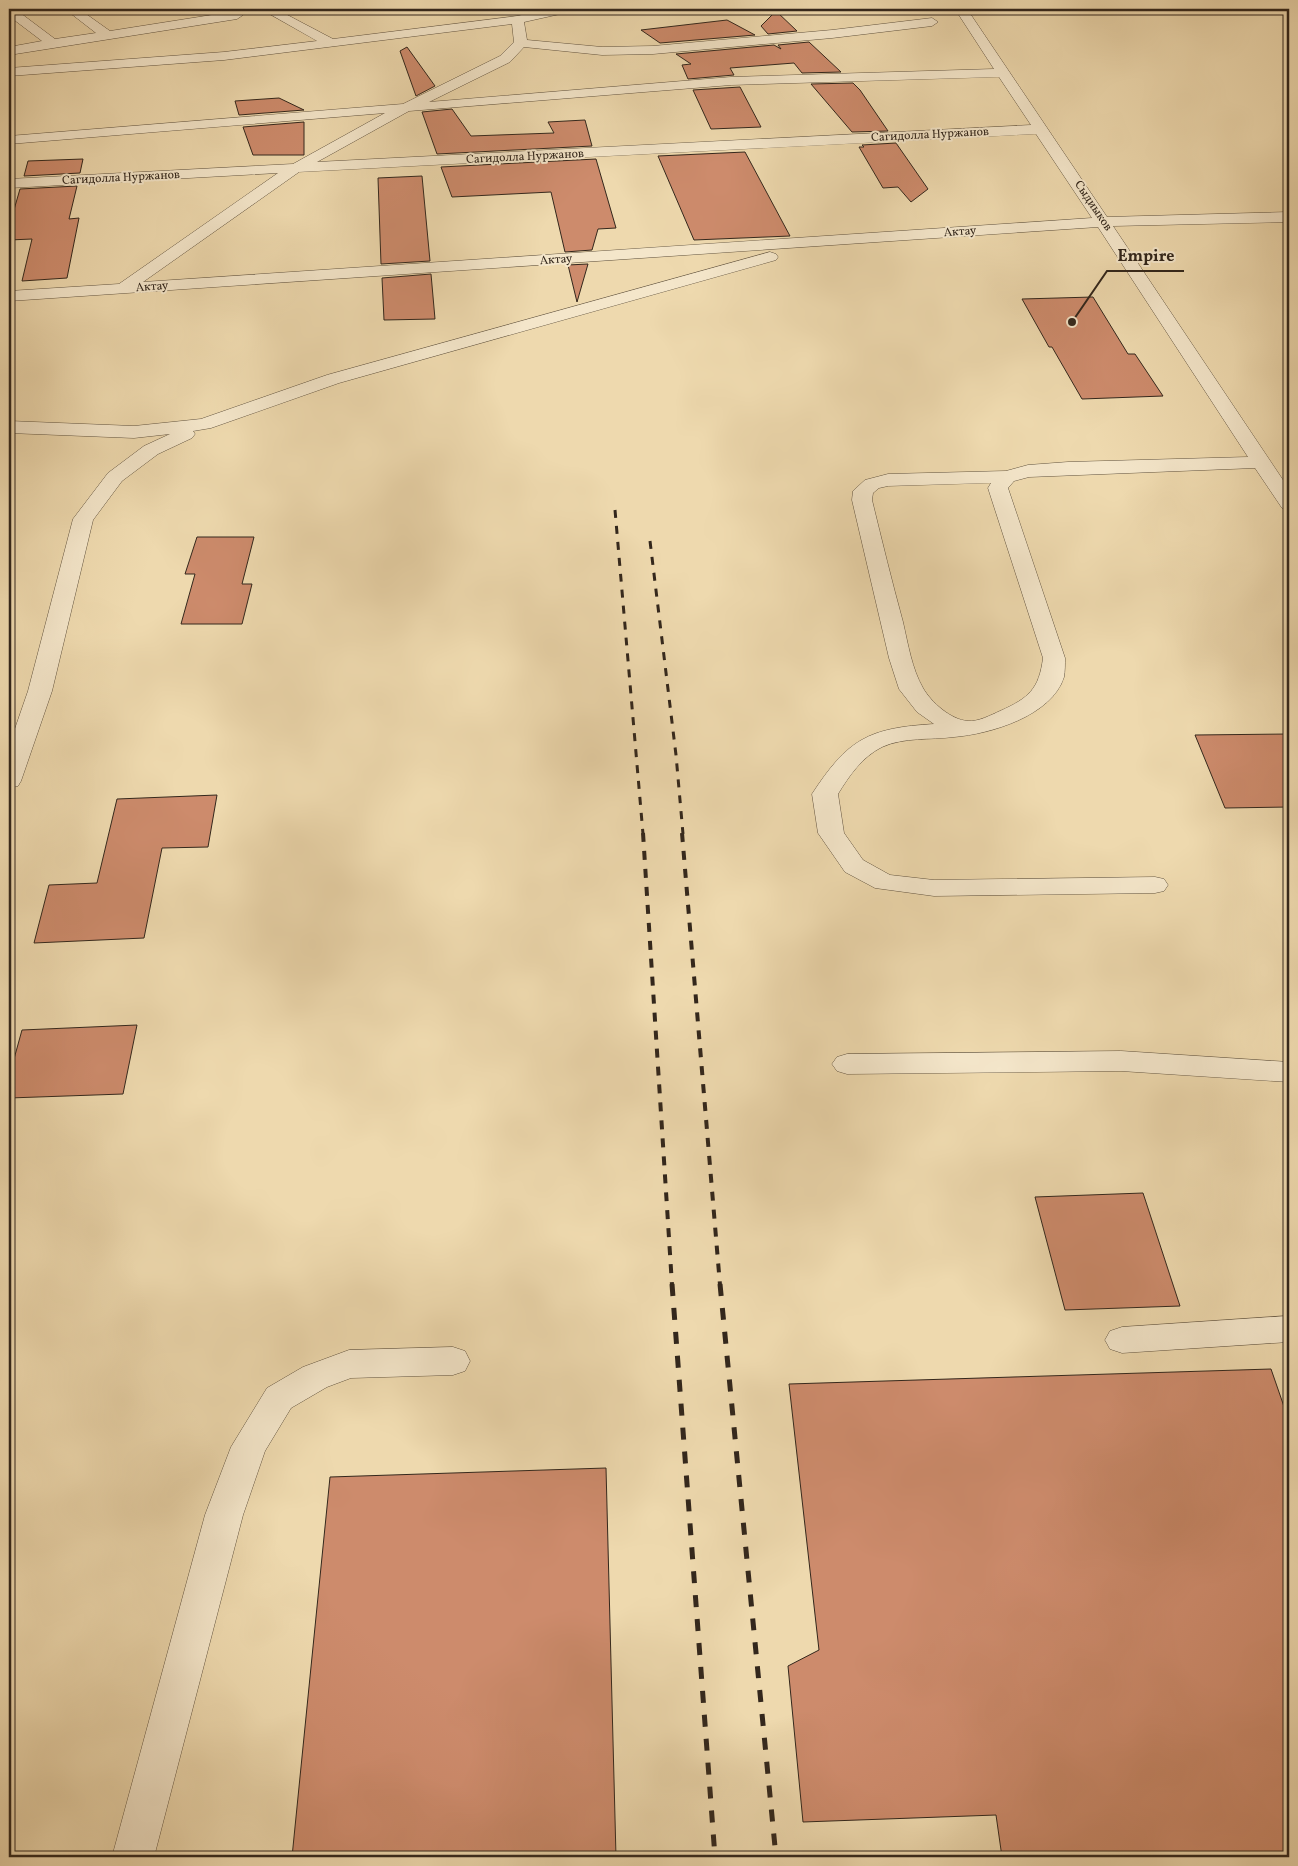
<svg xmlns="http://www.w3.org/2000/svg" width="1298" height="1866" viewBox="0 0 1298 1866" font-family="Vollkorn,serif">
  <rect width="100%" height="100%" fill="#eed9ae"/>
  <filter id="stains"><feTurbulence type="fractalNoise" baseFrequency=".004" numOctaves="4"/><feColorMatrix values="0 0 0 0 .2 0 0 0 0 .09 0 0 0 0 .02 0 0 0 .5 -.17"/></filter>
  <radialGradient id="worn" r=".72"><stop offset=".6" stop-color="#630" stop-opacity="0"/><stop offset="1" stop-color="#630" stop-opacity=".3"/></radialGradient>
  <g fill="#cd8b6c" stroke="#33271c">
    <polygon points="776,11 797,31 768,34 761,26"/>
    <polygon points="727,20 755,35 660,43 641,30"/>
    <polygon points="809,42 841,72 802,73 794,63 730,68 734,75 688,79 682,65 691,64 676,54 774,45 781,49 778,45"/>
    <polygon points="407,47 435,86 416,96 400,51"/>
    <polygon points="853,83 860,90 888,131 852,132 811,84"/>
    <polygon points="740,87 761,127 711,129 693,90"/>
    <polygon points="279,98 304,110 239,115 235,101"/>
    <polygon points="452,109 471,136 554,133 548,122 585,120 592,146 437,154 422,112"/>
    <polygon points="304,122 304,155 253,155 243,127"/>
    <polygon points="896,143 928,189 911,202 898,187 883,188 859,147 864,147 862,145"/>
    <polygon points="745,152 790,236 694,240 658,156"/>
    <polygon points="83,159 80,173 24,176 28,161"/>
    <polygon points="596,159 616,228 598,229 592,250 565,252 551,192 452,197 441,167"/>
    <polygon points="422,176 430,261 381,264 378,178"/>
    <polygon points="77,186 69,219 79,218 67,278 22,281 32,239 9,240 9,227 20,189"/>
    <polygon points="588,264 577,302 568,265"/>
    <polygon points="431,274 435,319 384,320 382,278"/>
    <polygon points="1093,297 1128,354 1135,354 1163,396 1082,399 1052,347 1049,347 1022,299"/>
    <polygon points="197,537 254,537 242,584 252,584 242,624 181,624 195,574 185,574"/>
    <polygon points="1289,734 1289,807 1225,808 1195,735"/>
    <polygon points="217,795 208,847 162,848 144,938 34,943 49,885 97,883 117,799"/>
    <polygon points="137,1025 123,1094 9,1098 9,1077 22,1030"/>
    <polygon points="1143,1193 1180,1306 1065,1310 1035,1197"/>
    <polygon points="1271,1369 1289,1421 1289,1857 1002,1857 996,1815 803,1822 788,1666 819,1650 789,1384"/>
    <polygon points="606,1468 616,1857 292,1857 330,1477"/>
  </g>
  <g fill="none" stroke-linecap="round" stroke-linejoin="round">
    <g stroke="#625440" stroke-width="1">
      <g id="minor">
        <polygon points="9,9 15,9 55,39 96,33 65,9 79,9 110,31 237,11 243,15 237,19 9,55 9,47 42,41 9,16"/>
        <path d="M 261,9 L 276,9 L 333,39 L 517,16 L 550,9 L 571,9 L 569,12 L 524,22 L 527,40 L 602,47 L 653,46 L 832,30 L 932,18 L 938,22 L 932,26 L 832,38 L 653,54 L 602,55 L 524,47 L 510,62 L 429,102 L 731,77 L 994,69 L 955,9 L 967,9 L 1107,217 L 1289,212 L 1289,222 L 1113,226 L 1289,489 L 1289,510 L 1282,508 L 1255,468 L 1029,477 L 1014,481 L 1008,488 L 1065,658 C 1065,664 1065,671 1064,677 C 1052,716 990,734 954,737 C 930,740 904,737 882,747 C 862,757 849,776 838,794 L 844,833 L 863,860 L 890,875 L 934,880 L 1155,877 L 1164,879 L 1168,885 L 1164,891 L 1155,893 L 934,896 L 875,888 L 845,872 L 818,833 L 812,794 C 848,739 868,728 934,724 L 917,712 L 899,689 L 889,658 L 852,500 L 853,491 L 865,480 L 888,474 L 1006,471 L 1028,465 L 1068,462 L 1248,457 L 1098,227 L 9,301 L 9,291 L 119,284 L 278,173 L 9,188 L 9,179 L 293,164 L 385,113 L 9,144 L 9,136 L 403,104 L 500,56 L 514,42 L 512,24 L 224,60 L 9,76 L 9,68 L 224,52 L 317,41 ZM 999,77 L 1031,125 L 317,162 L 409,111 L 731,85 ZM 1036,134 L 1092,218 L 143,282 L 299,172 ZM 991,483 L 988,488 L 1043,658 C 1039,689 1029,698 1000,711 C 991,715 978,722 968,721 C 951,720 931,702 923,688 C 912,669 908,644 903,622 C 892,582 882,541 872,500 L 873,493 L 879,488 L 888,486 Z"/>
        <polygon points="770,252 776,254 778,257 776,260 339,383 211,428 193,431 195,434 192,438 158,454 122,481 93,520 52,691 21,781 18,786 9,788 9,746 28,691 73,519 108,473 144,446 170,434 134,438 9,433 9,421 134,426 201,419 327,375"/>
        <polygon points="1121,1051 1289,1062 1289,1082 1121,1071 847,1074 837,1071 832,1064 837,1057 847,1054"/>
        <polygon points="1289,1316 1289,1342 1122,1353 1110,1349 1105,1340 1110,1331 1122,1327"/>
        <polygon points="453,1347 465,1351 470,1361 465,1371 453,1375 351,1378 327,1387 291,1408 265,1451 243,1515 154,1857 112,1857 205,1515 231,1447 267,1388 303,1367 349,1350"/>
      </g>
    </g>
    <use href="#minor" fill="#f4e6ca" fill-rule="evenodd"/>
    <g stroke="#33271c" stroke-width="3" stroke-dasharray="8 8" stroke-linecap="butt">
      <polyline points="615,510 643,834"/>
      <polyline points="650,541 676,755 683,834"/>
    </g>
    <g stroke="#33271c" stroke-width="4" stroke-dasharray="9 9" stroke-linecap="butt">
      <polyline points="643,833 672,1285"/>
      <polyline points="682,833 720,1285"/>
    </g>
    <g stroke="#33271c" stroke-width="5" stroke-dasharray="12 12" stroke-linecap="butt">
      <polyline points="672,1284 715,1857"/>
      <polyline points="720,1284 776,1857"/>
    </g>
  </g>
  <g text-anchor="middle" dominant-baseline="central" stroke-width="4" stroke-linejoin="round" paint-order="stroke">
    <g font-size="12" fill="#33271c" stroke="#f4e6ca">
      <text transform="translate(930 135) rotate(-3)">Сагидолла Нуржанов</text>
      <text transform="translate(525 157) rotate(-3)">Сагидолла Нуржанов</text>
      <text transform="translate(121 178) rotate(-3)">Сагидолла Нуржанов</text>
      <text transform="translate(1093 206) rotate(56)">Сыдиыков</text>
      <text transform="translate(960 232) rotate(-4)">Актау</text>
      <text transform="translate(556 260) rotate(-4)">Актау</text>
      <text transform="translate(152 287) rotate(-4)">Актау</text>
    </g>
  </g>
  <path fill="none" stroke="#33271c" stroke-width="2" d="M1072 322L1107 271H1184"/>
  <circle fill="#33271c" stroke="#f4e6ca" stroke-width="2" cx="1072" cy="322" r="5"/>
  <g font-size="16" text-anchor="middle" font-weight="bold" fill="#33271c" stroke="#f4e6ca" stroke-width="4" stroke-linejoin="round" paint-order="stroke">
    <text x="1146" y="261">Empire</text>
  </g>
  <rect width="1298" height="1866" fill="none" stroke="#eed9ae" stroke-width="30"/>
  <rect x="10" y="10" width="1278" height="1846" fill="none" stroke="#33271c" stroke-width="2.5"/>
  <rect x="15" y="15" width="1268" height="1836" fill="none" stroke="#33271c"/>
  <rect width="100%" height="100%" filter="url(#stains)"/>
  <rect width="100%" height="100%" fill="url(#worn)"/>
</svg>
